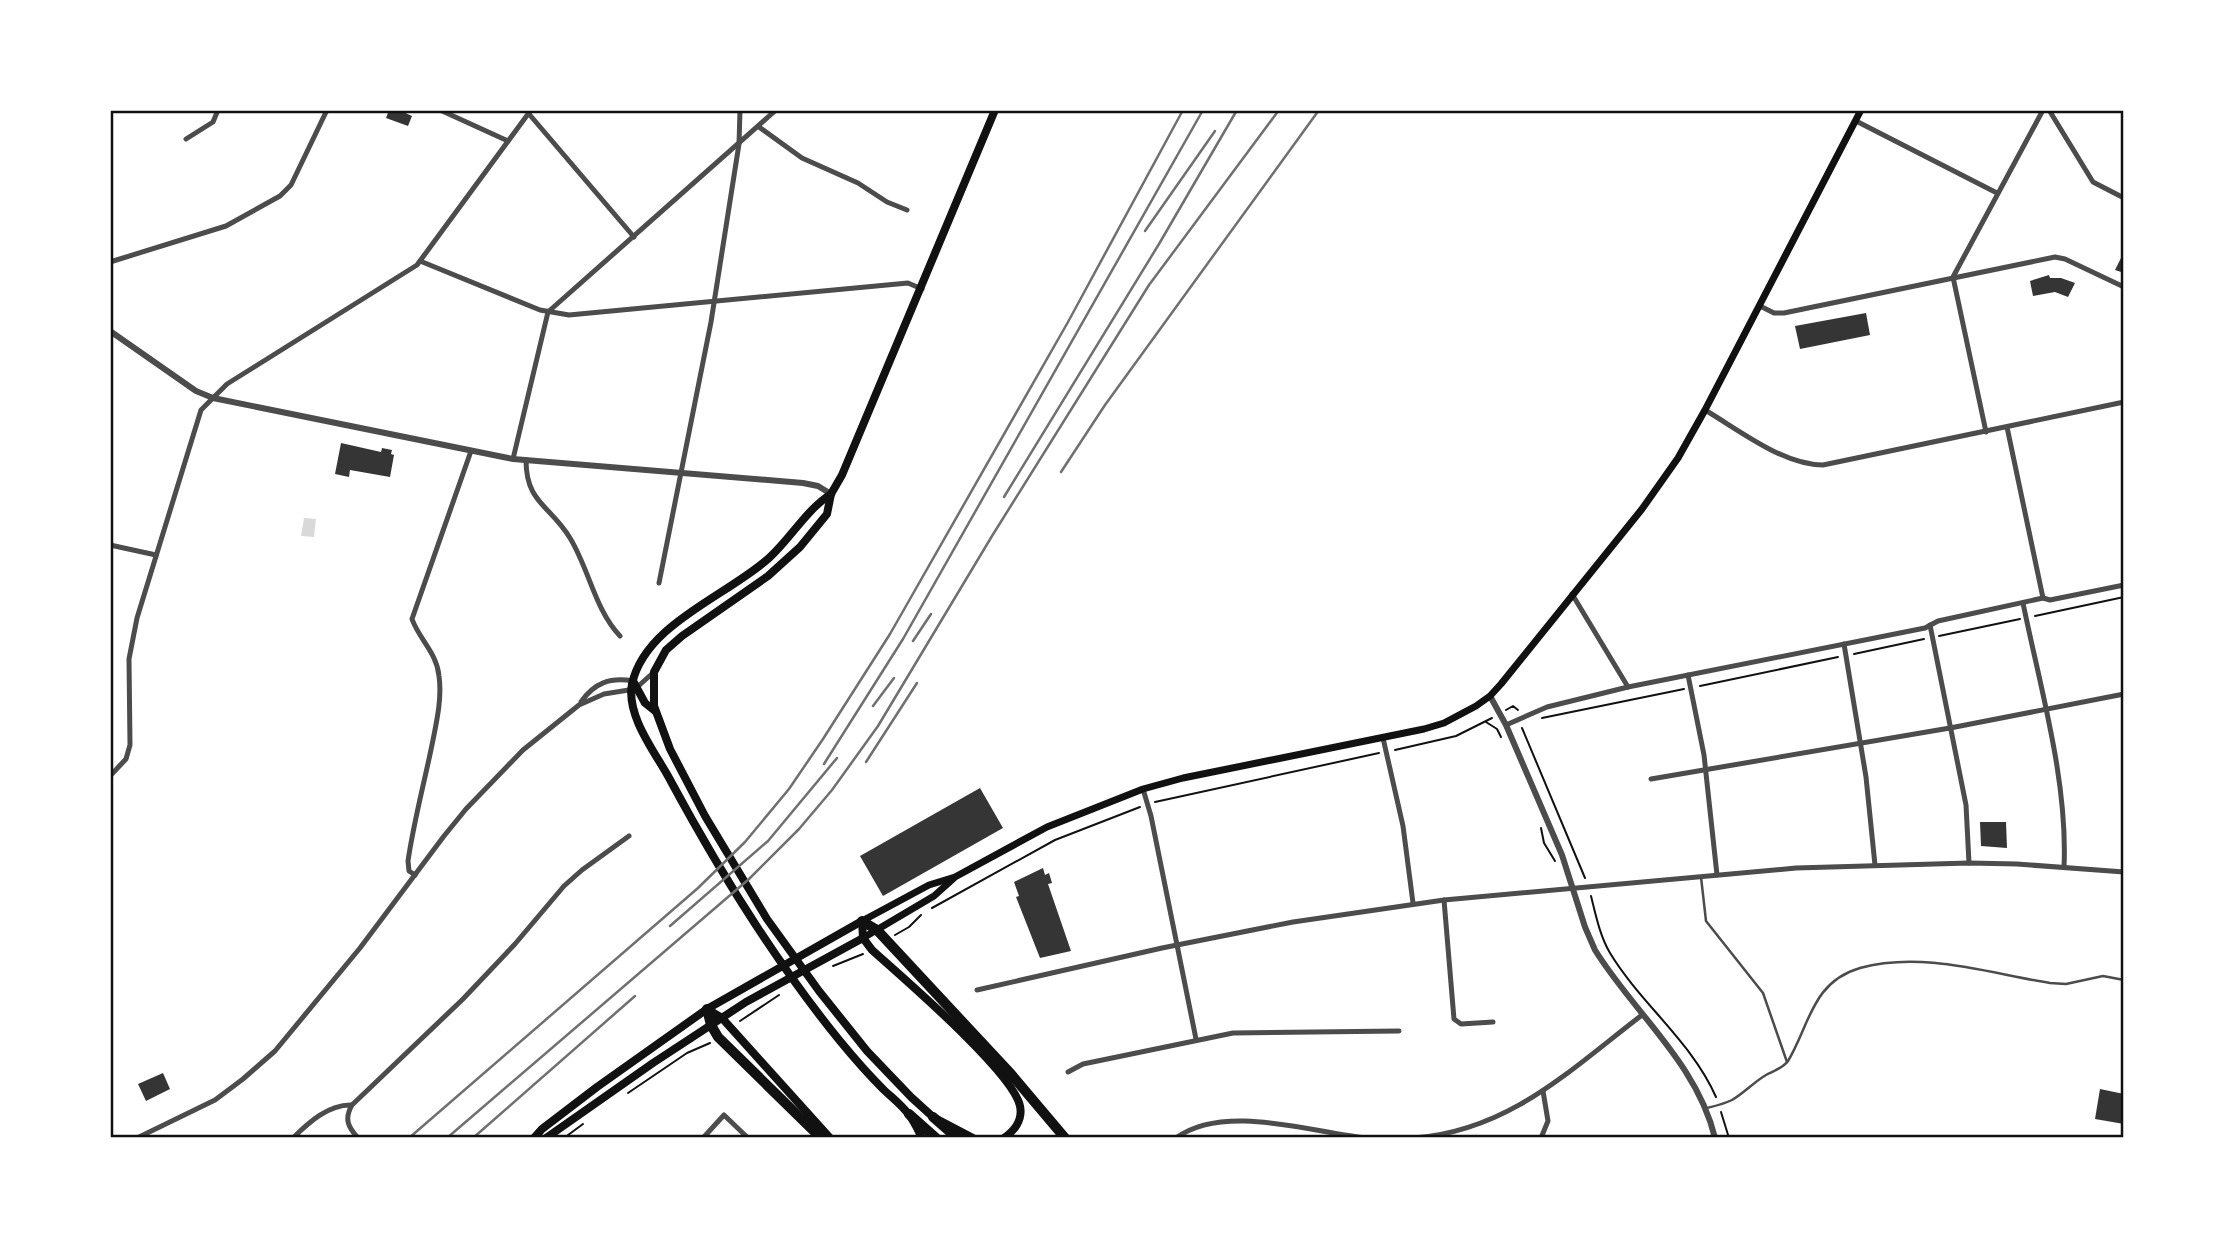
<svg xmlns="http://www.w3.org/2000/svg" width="2234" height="1248" viewBox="0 0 2234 1248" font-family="Figtree,sans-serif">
  <rect width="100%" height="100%" fill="#fff"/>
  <polygon fill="#d9d9d9" points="304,518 316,519 314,537 301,536"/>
  <g fill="#353535">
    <polygon points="389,110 399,110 412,116 408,126 386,118"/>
    <polygon points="2124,252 2124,273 2115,270"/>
    <polygon points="2049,275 2050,278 2061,278 2075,283 2068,297 2055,292 2033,296 2030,281"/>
    <polygon points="1866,313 1870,335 1800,349 1795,326"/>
    <polygon points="341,443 381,452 382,448 392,450 391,454 394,455 390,477 350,470 349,477 335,474"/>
    <polygon points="980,788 1003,828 883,896 860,856"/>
    <polygon points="1980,822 2006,822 2007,848 1981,846"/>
    <polygon points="1043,868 1045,875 1049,873 1052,883 1048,884 1071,951 1040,958 1016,897 1019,896 1014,882"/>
    <polygon points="163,1073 170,1089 146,1101 138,1084"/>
    <polygon points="2100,1089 2124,1094 2124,1124 2095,1119"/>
  </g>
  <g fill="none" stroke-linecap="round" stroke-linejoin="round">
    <g stroke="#111" stroke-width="2">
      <polyline points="2035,616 2124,597"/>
      <polyline points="1939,636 2020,619"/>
      <polyline points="1854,654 1924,639"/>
      <polyline points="1700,686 1838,657"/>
      <polyline points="1506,710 1513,706 1518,710"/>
      <polyline points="1542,718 1684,689"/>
      <polyline points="1486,722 1497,729 1501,737"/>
      <polyline points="1522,728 1585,878"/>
      <polyline points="1395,750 1456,736 1492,718"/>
      <polyline points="1155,802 1379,753"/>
      <polyline points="1541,828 1544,843 1555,861"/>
      <path d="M 1591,896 C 1596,916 1600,936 1610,953 C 1641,1004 1692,1042 1716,1097"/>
      <polyline points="932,908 1055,840 1140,807"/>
      <polyline points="895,935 909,927 921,915"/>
      <polyline points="833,966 863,954"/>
      <polyline points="740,1021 779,995"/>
      <polyline points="628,1093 687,1053 710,1043"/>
      <polyline points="1721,1112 1729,1138"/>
      <polyline points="564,1138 583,1124"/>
    </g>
    <g stroke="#4c4c4c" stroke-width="2.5">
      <polyline points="1701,877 1706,921 1763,993 1787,1062"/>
      <path d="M 1707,1108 C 1715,1106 1724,1104 1732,1100 C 1744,1093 1754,1082 1766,1075 C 1774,1071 1783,1068 1788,1061 C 1810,1024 1812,982 1860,968 C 1922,951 1988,973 2050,983 L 2066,984 L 2103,976 L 2124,980"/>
    </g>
    <g stroke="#4c4c4c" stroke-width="5">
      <polyline points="440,110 508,141"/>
      <polyline points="2049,110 2093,182 2124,198"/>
      <polyline points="529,114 634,237"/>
      <polyline points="1856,121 1997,193"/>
      <polyline points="759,127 802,158 858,183 887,202 907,210"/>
      <polyline points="186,139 213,122 218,110"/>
      <polyline points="420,261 540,310 569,315 908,283 922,289"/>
      <polyline points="110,262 226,226 280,196 291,185 327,110"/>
      <polyline points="1760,306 1774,313 1784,313 2055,257 2065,259 2124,287"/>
      <path d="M 1705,410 C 1739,430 1783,465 1823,465 L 2124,402"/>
      <polyline points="2007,427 2043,598"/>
      <polyline points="1986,432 1953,277 2043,110"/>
      <polyline points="513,459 548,312 776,110"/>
      <path d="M 526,460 C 526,503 550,505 570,538 C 589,569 595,610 620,636"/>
      <polyline points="110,545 156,555"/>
      <polyline points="659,583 711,322 739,144 740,110"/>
      <polyline points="1572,594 1628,687"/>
      <path d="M 2023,603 C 2040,687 2068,781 2064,867"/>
      <polyline points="1930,625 1966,805 1969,863"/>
      <polyline points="1844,644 1866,777 1875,865"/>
      <polyline points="1688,675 1704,755 1717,875"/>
      <path d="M 581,702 C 594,683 610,677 633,681"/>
      <polyline points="1506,725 1547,707 1628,687 1925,628 1938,621 2043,598 2050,600 2124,585"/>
      <polyline points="1383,738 1403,826 1413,903"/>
      <polyline points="110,776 126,759 130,745 129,659 137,618 201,410 227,384 417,265 531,110"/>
      <polyline points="1651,779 1950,728 2124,694"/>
      <polyline points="1143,789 1151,816 1196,1039"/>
      <path d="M 415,875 L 409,871 L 408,861 C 414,820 425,780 433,740 C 437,720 442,697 439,676 C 437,653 419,639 412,619 L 471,451"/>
      <polyline points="1444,900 1454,1019 1461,1024 1493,1022"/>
      <polyline points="977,990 1162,948 1293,922 1444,900 1796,868 1969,863 2017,864 2124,872"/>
      <polyline points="1068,1072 1083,1064 1233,1033 1399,1031"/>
      <polyline points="137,1138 215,1100 243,1079 275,1051 360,948 444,836 466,809 523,750 579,705 604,694 635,689 654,672"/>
      <path d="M 293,1138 C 309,1122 329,1104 352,1105"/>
      <path d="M 358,1138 C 348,1127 344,1119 352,1105 L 463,999 L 515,944 L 564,886 L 582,870 L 629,836"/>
      <polyline points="703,1138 724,1115 748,1138"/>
      <path d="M 1176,1138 C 1224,1103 1311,1132 1365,1138"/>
      <path d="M 1414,1138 C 1509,1131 1570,1070 1642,1015"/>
      <polyline points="1541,1138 1548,1121 1543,1091"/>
    </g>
    <g stroke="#4c4c4c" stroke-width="6">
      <polyline points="110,331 196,391 213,398 513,459 803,483 818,486 831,494"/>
      <path d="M 1490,696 L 1506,725 L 1562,855 L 1585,927 L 1595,950 C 1634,1013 1697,1063 1715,1138"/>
    </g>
    <g stroke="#111" stroke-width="7">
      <polyline points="862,921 929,885 955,877 1047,827 1143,789 1183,778 1424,729 1444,723 1476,706 1490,696 1501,684 1642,509 1678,458 1705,410 1861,110"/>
      <polyline points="863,938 934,896 953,879"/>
    </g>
    <g stroke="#111" stroke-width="8">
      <path d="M 831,494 C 806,510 791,538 769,558 C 727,596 645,624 632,684 C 626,715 654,751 668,776 C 718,869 773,959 840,1041 C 854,1058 868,1074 883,1089 C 891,1097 902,1105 909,1115 C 914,1121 918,1130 922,1138"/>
      <polyline points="633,681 645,703 655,711"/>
      <path d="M 862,921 L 863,938 L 872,950 C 902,977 1013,1072 1020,1106 C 1023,1120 1014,1131 1004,1138"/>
      <polyline points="707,1009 722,1018 830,1138"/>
      <polyline points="534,1138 542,1129 597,1087 707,1009 862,921"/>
      <polyline points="546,1138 653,1063 746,1002 863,938"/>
      <polyline points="973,1138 933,1117 911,1097 867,1051 819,991 767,919 705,816 670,749 654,706 654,672 666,650 682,636 768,576 800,547 827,514 831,494 842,475 995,110"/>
    </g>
    <g stroke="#111" stroke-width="10">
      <polyline points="862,921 877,930 1011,1074 1065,1138"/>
      <polyline points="707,1009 711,1025 718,1037 821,1138"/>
      <polyline points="909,1114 936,1138"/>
      <polyline points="933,1117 957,1138"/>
    </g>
    <g stroke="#707070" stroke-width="2.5">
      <polyline points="1145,231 1215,131"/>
      <polyline points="1061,472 1105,405 1319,110"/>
      <polyline points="1004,497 1159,244 1237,110"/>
      <polyline points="913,641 931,614"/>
      <polyline points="873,706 894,678"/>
      <polyline points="866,762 917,683"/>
      <polyline points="824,764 903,639 1203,110"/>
      <polyline points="670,926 768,841 837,758"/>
      <polyline points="409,1138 698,888 745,842 789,789 823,739 890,634 1068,322 1183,110"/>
      <polyline points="447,1138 749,879 799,829 832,790 878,726 992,536 1149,285 1279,110"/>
      <polyline points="473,1138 635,996"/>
    </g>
  </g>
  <rect width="2234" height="1248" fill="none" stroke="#ffffff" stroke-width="224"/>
  <rect x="112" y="112" width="2010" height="1024" fill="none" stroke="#111" stroke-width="2.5"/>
</svg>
